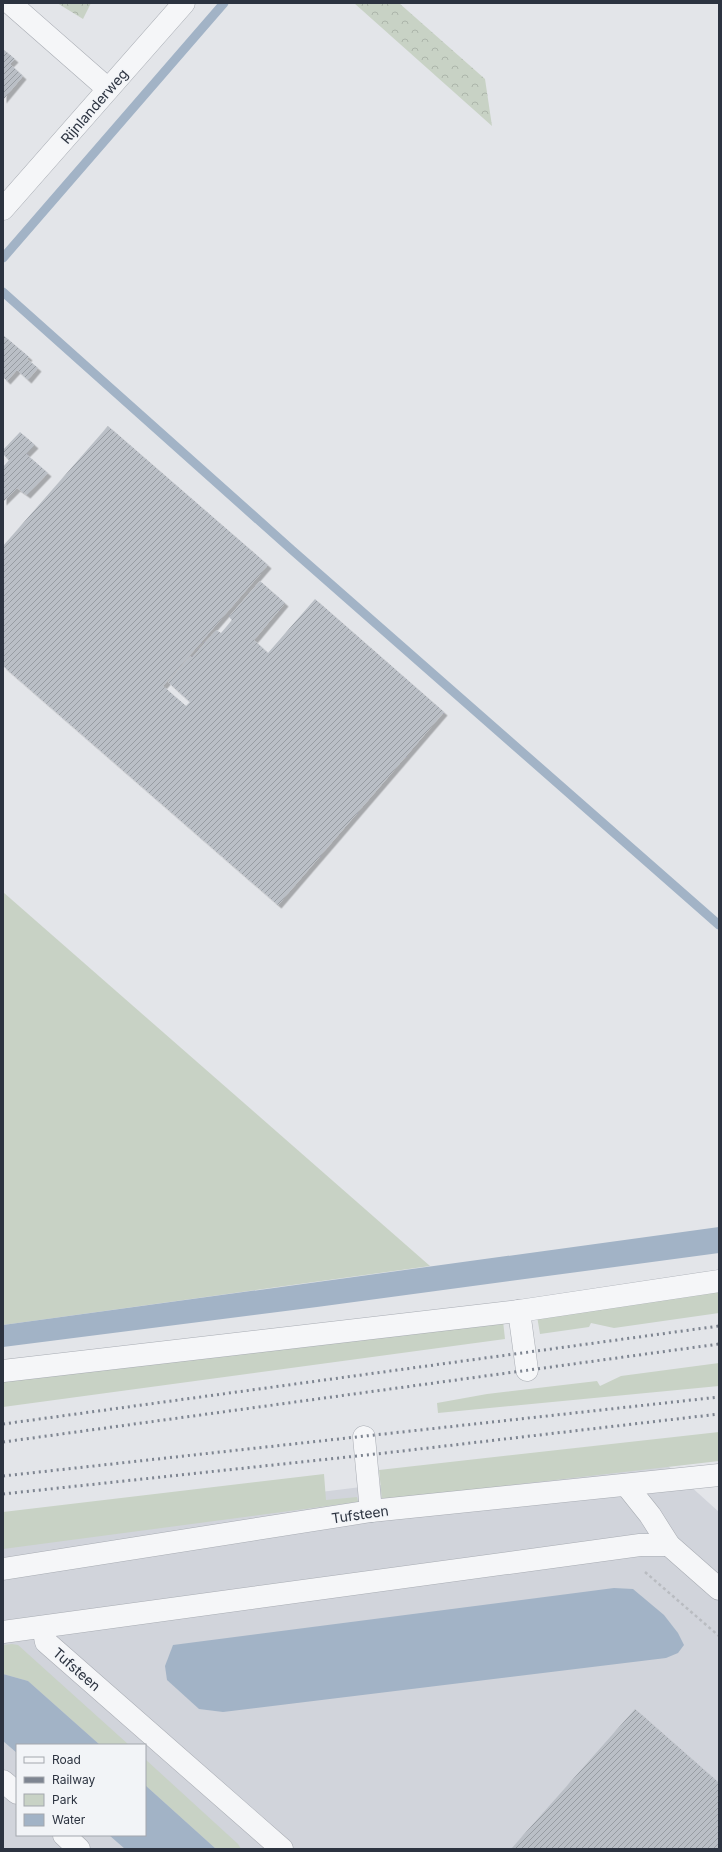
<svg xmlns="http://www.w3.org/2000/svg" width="722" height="1852" viewBox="0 0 722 1852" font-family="Inter,sans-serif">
  <defs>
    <pattern id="forest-crowns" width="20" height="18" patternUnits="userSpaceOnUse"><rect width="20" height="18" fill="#c8d2c5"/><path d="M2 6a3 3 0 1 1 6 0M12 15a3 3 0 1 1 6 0" fill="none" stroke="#acb5aa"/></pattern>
    <pattern id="building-hatch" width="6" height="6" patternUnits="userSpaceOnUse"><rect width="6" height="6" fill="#babfc6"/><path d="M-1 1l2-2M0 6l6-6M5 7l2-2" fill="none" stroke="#979ca2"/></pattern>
    <filter id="shadow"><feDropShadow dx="3.5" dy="3.5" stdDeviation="0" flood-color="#0004"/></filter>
  </defs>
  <rect width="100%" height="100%" fill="#e3e5e9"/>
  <path fill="#d1d4db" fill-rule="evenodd" d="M 658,1457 L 719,1512 L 719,1849 L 3,1849 L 3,1531 L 361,1487 ZM 17,1745 L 145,1745 L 145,1835 L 17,1835 Z"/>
  <g fill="#c8d2c5">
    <polygon points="3,892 430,1266 3,1325"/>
    <polygon points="719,1289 719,1313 614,1328 591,1323 589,1327 540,1334 537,1316"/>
    <polygon points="503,1321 505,1339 3,1407 3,1381"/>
    <polygon points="719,1363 719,1386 438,1413 437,1403 487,1394 597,1381 600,1386 621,1376"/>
    <polygon points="719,1432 719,1461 382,1500 379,1470"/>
    <polygon points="324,1474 326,1500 357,1497 358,1502 3,1549 3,1512"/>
    <polygon points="12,1644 18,1645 129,1745 100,1745 28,1681 3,1674 3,1645"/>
    <polygon points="145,1759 238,1844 241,1849 216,1849 145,1785"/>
  </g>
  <g fill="url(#forest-crowns)">
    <polygon points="57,3 91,3 83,19"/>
    <polygon points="354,3 399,3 485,79 492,126"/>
  </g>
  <g fill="#a2b3c6">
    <polygon points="719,1227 719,1253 317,1307 3,1347 3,1325"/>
    <polygon points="614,1588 633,1589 664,1615 678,1633 684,1645 678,1653 666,1658 223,1712 199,1709 167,1680 165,1666 173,1645"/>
    <polygon points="3,1674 28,1681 100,1745 17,1745 17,1753 3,1741"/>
    <polygon points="145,1785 216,1849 125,1849 109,1835 145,1835"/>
  </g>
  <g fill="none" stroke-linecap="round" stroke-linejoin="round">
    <g stroke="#a2b3c6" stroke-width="9">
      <polyline points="3,258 224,3"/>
      <polyline points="3,292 292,550 719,925"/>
    </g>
  </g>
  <g fill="url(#building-hatch)" filter="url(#shadow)">
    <polygon points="3,49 15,59 10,64 23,76 3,100"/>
    <polygon points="3,335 29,357 27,359 38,368 28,380 17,370 7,381 3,377"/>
    <polygon points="108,426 268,565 163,686 186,706 190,702 168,682 190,656 192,658 216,630 221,633 232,620 229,617 260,581 285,603 254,640 268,653 315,599 444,712 278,905 3,666 3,546"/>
    <polygon points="20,432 35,445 26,454 48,473 27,495 17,488 3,502 3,467 9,460 3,454 3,450"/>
    <polygon points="635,1709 719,1783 719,1849 511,1849"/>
  </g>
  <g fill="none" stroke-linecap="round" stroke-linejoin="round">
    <g stroke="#a8acb3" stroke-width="23">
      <g id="minor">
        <polyline points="10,3 108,89"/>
        <polyline points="3,209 184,3"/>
        <polyline points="519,1311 527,1370"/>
        <polyline points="3,1371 519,1311 719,1281"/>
        <polyline points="364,1437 371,1511"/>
        <polyline points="626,1485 650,1515 669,1545 719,1589"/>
        <polyline points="3,1569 371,1511 719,1475"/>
        <polyline points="43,1627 46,1642 282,1849"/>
        <polyline points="3,1632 640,1545 669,1545"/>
        <polyline points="3,1781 17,1793"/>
        <polyline points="64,1835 79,1849"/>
      </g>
    </g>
    <polyline stroke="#b9bcc1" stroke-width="2.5" stroke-dasharray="3 3" stroke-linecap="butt" points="645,1572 719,1636"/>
    <use href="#minor" stroke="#f5f6f8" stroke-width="22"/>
    <g stroke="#7e8591" stroke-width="3" stroke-dasharray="2 4" stroke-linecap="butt">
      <polyline points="3,1424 719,1326"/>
      <polyline points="3,1442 719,1344"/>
      <polyline points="3,1476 719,1397"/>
      <polyline points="3,1494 385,1453 719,1414"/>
    </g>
  </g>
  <g text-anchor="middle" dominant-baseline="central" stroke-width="3" stroke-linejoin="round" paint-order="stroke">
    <g font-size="14" fill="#2c3340" stroke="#f2f4f7">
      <text transform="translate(94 106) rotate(-49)">Rijnlanderweg</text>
      <text transform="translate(360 1514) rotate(-8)">Tufsteen</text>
      <text transform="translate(77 1669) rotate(41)">Tufsteen</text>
    </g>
  </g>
  <rect width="722" height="1852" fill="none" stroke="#2c3340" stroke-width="8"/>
  <rect x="16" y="1744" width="130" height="92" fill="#f2f4f7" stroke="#a3a7ae"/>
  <rect x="24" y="1757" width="20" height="6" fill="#f5f6f8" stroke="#a3a7ae"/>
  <text x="52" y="1764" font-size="12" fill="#2c3340">Road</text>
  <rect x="24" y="1777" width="20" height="6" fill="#7e8591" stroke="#a3a7ae"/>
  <text x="52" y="1784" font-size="12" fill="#2c3340">Railway</text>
  <rect x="24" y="1794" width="20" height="12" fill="#c8d2c5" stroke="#a3a7ae"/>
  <text x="52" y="1804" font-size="12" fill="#2c3340">Park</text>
  <rect x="24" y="1814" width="20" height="12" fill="#a2b3c6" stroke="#a3a7ae"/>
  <text x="52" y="1824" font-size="12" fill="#2c3340">Water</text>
</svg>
